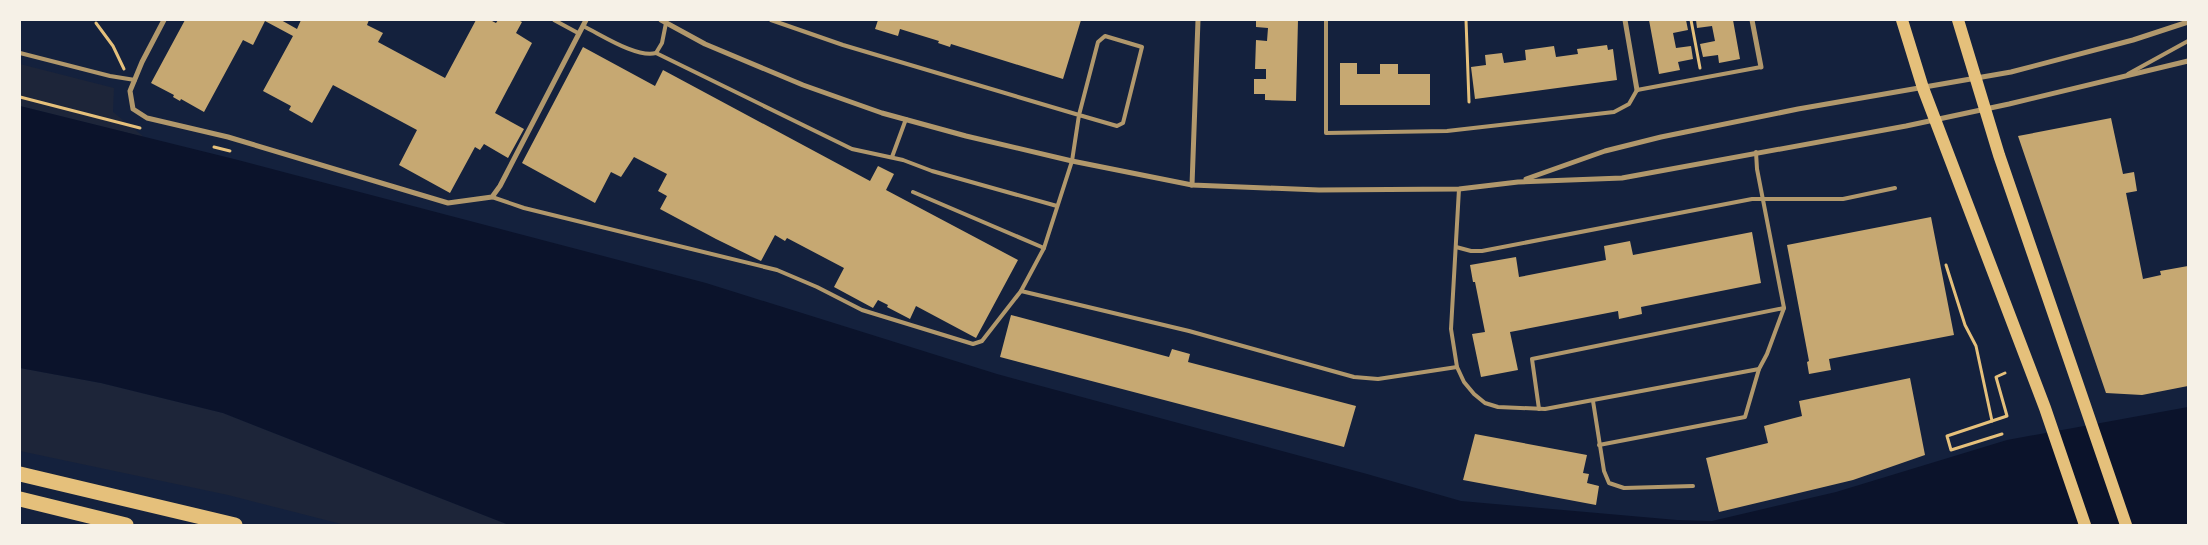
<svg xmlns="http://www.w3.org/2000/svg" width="2208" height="545" viewBox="0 0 2208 545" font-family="Manrope,sans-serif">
  <rect width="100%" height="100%" fill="#14213d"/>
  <g fill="#1d2539">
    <polygon points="20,64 114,88 113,112 144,137 20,106"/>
    <polygon points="20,368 101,383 223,413 509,525 345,525 228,495 20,451"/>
  </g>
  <polygon fill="#0b132b" points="20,106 238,160 706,283 997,374 1367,474 1461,501 1677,520 1712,521 1836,492 2007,440 2188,407 2188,525 509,525 223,413 101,383 20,368"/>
  <g fill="#c6a872">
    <polygon points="185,20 281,20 297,29 301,20 369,20 367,25 383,33 378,42 445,78 476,20 490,20 496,23 498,20 518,20 522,22 516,33 532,43 495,113 524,129 508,158 484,144 480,150 475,147 450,193 399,165 417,130 333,85 312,123 289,110 291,106 263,91 293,36 265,21 253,45 243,40 204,112 181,99 180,101 173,97 174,95 151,83"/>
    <polygon points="878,20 1081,20 1063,79 951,44 950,47 938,43 939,41 900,29 898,36 875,29"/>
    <polygon points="1256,20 1298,20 1296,101 1265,100 1265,94 1254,94 1254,79 1266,79 1266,69 1255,69 1256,40 1267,41 1268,28 1256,27"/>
    <polygon points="1649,20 1686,20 1688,30 1673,33 1676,48 1691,46 1693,59 1678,62 1680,70 1659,74"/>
    <polygon points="1696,20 1733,20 1740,59 1719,63 1718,55 1703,57 1700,44 1715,41 1712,26 1697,28"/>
    <polygon points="1607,45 1608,50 1613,49 1617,80 1475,99 1471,67 1486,65 1485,55 1502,53 1504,63 1526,60 1525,50 1554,46 1556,57 1578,54 1577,49"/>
    <polygon points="583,47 655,86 663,70 870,181 878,166 894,174 886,190 1018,260 976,338 916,306 910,319 887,307 888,305 878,300 873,308 834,287 844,268 787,238 785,241 775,235 761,261 716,239 660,209 667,196 658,191 667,174 634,157 621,177 611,172 595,203 522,163"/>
    <polygon points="1340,63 1357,63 1357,74 1380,74 1380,64 1398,64 1398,74 1430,74 1430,105 1340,105"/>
    <polygon points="2111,118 2123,174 2134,172 2137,191 2126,193 2143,279 2161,275 2160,271 2188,266 2188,386 2142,395 2106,393 2018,136"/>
    <polygon points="1931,217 1954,335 1829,359 1831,370 1809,374 1807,362 1809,361 1787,245"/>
    <polygon points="1752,232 1761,283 1641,307 1642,314 1619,319 1618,311 1510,332 1518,370 1481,377 1472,334 1485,332 1475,282 1473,282 1470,265 1516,257 1519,277 1606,260 1604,246 1630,241 1633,255"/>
    <polygon points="1011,315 1169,357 1172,349 1190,354 1188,362 1356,406 1344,447 1000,357"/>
    <polygon points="1910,378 1925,455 1853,480 1719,512 1706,458 1768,443 1764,426 1802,416 1799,401"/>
    <polygon points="1475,434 1587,455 1583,473 1589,474 1587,483 1599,486 1596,505 1463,480"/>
  </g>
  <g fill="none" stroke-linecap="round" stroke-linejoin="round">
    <g stroke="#e5c07b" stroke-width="3">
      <polyline points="1466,20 1469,102"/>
      <polyline points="1691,20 1700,68"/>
      <polyline points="96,23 113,46 124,69"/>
      <polyline points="20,97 140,128"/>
      <polyline points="214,147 230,151"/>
      <polyline points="1946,265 1965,325 1976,346 1992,421"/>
      <polyline points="2002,434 1951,450 1947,436 2007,416 1996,377 2005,373"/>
    </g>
    <g stroke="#b1986c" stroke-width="4">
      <polyline points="554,20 578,33"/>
      <polyline points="1326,20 1326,133 1447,131 1614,112 1629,104 1637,90 1761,67"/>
      <path d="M 583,26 C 602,35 636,58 656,53 L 662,43 L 666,23"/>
      <polyline points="20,53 110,76 135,80"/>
      <polyline points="656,53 852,149 903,160 932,171 1057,206"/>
      <polyline points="2128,74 2188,41"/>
      <polyline points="892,157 906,119"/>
      <polyline points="1459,189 1451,329 1457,367 1464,382 1474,394 1485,403 1498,407 1545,409 1759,369 1767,354 1784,308 1757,169 1756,152"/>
      <polyline points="913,192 1044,248"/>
      <polyline points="492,197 524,208 777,270 817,287 862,310 973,344 982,341 1021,291 1044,248 1072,161 1079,115 1098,42 1105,36 1142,47 1123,123 1117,126 1079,115 843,45 771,20"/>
      <polyline points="1456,247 1471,251 1482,251 1752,199 1843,199 1895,188"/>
      <polyline points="1021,291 1189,331 1354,377 1378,379 1457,367"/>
      <polyline points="1593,401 1604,471 1609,483 1624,488 1693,486"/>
      <polyline points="1539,409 1532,359 1784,308"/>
      <polyline points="1599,445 1745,417 1759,369"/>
    </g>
    <g stroke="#b1986c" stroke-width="5">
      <polyline points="164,20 142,62 130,91 133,109 147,118 228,137 448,203 492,197 500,186 586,20"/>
      <polyline points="661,20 705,44 803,85 882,113 966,136 1072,161 1192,185 1319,190 1459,189 1518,182 1622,178 1906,126 2009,104 2188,61"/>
      <polyline points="1625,20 1637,90"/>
      <polyline points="1752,20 1761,67"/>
      <polyline points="1526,179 1605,151 1661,137 1798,109 2011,72 2133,40 2188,22"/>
      <polyline points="1192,185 1198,20"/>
    </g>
    <g stroke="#e5c07b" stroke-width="12">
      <polyline points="1902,20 1923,88 2045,408 2085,525"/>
      <polyline points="1958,20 1999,155 2126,525"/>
    </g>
    <g stroke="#e5c07b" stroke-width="15">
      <polyline points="20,474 235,525"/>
      <polyline points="20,499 126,525"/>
    </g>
  </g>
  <rect width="2208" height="545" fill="none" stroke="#f6f1e7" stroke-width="42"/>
</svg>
